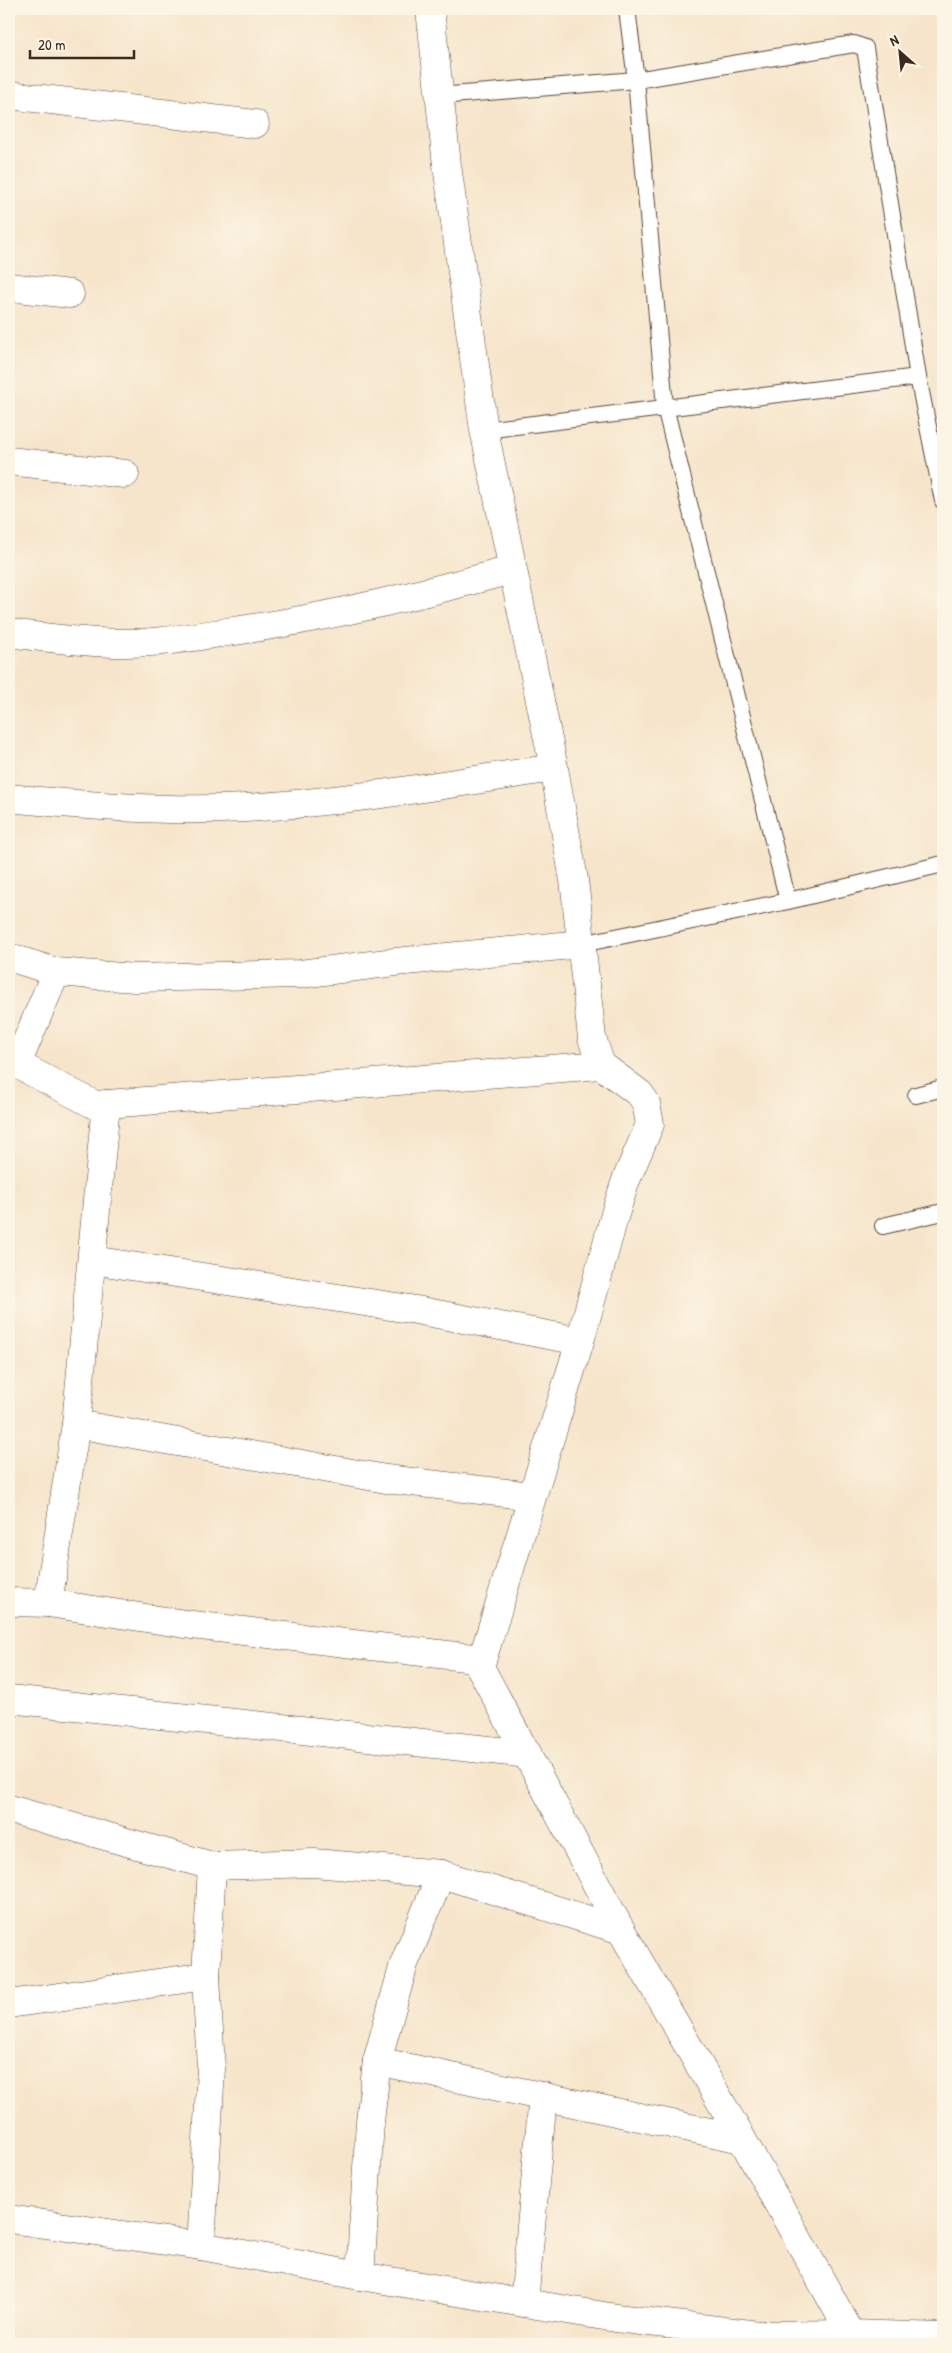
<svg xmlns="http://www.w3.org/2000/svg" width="952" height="2353" viewBox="0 0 952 2353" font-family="'Patrick Hand',sans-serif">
  <rect width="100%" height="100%" fill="#fcf5e5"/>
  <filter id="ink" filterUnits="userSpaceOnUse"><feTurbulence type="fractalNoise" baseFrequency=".02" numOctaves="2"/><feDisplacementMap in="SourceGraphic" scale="10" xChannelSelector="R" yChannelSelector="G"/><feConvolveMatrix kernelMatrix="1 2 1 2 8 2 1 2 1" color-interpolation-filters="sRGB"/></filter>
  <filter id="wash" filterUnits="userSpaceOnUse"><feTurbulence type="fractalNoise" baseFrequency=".0096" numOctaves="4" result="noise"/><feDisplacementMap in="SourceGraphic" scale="20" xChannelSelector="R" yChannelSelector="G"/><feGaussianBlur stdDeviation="1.12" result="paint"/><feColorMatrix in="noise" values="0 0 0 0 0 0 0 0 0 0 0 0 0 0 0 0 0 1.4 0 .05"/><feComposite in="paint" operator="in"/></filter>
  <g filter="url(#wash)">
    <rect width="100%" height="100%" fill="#f6e5cb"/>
  </g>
  <g filter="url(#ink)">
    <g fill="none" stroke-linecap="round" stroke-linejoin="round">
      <g stroke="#574638" stroke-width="18">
        <g id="service">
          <polyline points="627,9 636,80 665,407 788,901"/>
          <polyline points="439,96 636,80 854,44 865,48 918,377 943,501"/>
          <polyline points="484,430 918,377"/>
          <polyline points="582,944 788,901 943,864"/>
          <polyline points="916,1095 943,1088"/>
          <polyline points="883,1226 943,1212"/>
        </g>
      </g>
      <g stroke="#574638" stroke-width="29">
        <g id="minor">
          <polyline points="430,9 447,165 484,430 554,768 574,880 592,1038 601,1065 640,1094 646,1103 650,1124 626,1180 615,1214 580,1341 480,1667 621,1930 742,2139 851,2334"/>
          <polyline points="9,95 255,124"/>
          <polyline points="9,287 70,294"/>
          <polyline points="9,461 125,474"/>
          <path d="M 9,633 C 47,638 87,643 126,643 C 157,643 188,638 220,633 C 318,620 415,596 511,570"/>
          <path d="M 9,798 C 88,806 167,812 246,808 C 349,802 452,783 554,768"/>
          <polyline points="9,957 56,972 135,978 300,974 395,962 582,944"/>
          <polyline points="9,1060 95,1105 601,1065"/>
          <polyline points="17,1064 56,972"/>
          <polyline points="92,1260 416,1310 580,1341"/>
          <polyline points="76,1424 386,1479 532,1496"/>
          <polyline points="9,1602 48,1603 192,1625 482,1659"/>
          <polyline points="48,1603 76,1424 106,1104"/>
          <polyline points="9,1699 528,1754"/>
          <polyline points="9,1809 212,1866 314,1863 441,1874 621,1930"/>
          <polyline points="9,2004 206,1976"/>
          <polyline points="377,2061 742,2139"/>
          <polyline points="9,2219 201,2246 360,2276 616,2318 759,2335 851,2334 943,2337"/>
          <polyline points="201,2246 211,2068 206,1976 212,1866"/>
          <polyline points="360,2276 370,2122 377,2061 404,1964 441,1874"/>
          <polyline points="524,2303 543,2096"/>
        </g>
      </g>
      <use href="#service" stroke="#fff" stroke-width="16"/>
      <use href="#minor" stroke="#fff" stroke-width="28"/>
    </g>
  </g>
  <rect width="952" height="2353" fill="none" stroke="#fcf5e5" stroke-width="30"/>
  <g transform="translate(900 52) rotate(333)" stroke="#fcf5e5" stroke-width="4" paint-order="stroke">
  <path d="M0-4L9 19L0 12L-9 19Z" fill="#3b2a1e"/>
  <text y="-8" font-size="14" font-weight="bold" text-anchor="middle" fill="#3b2a1e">N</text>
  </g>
  <path d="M30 50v8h104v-8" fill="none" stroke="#3b2a1e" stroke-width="2.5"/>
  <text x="38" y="50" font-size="15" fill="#3b2a1e" stroke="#fcf5e5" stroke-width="4" paint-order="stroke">20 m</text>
</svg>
